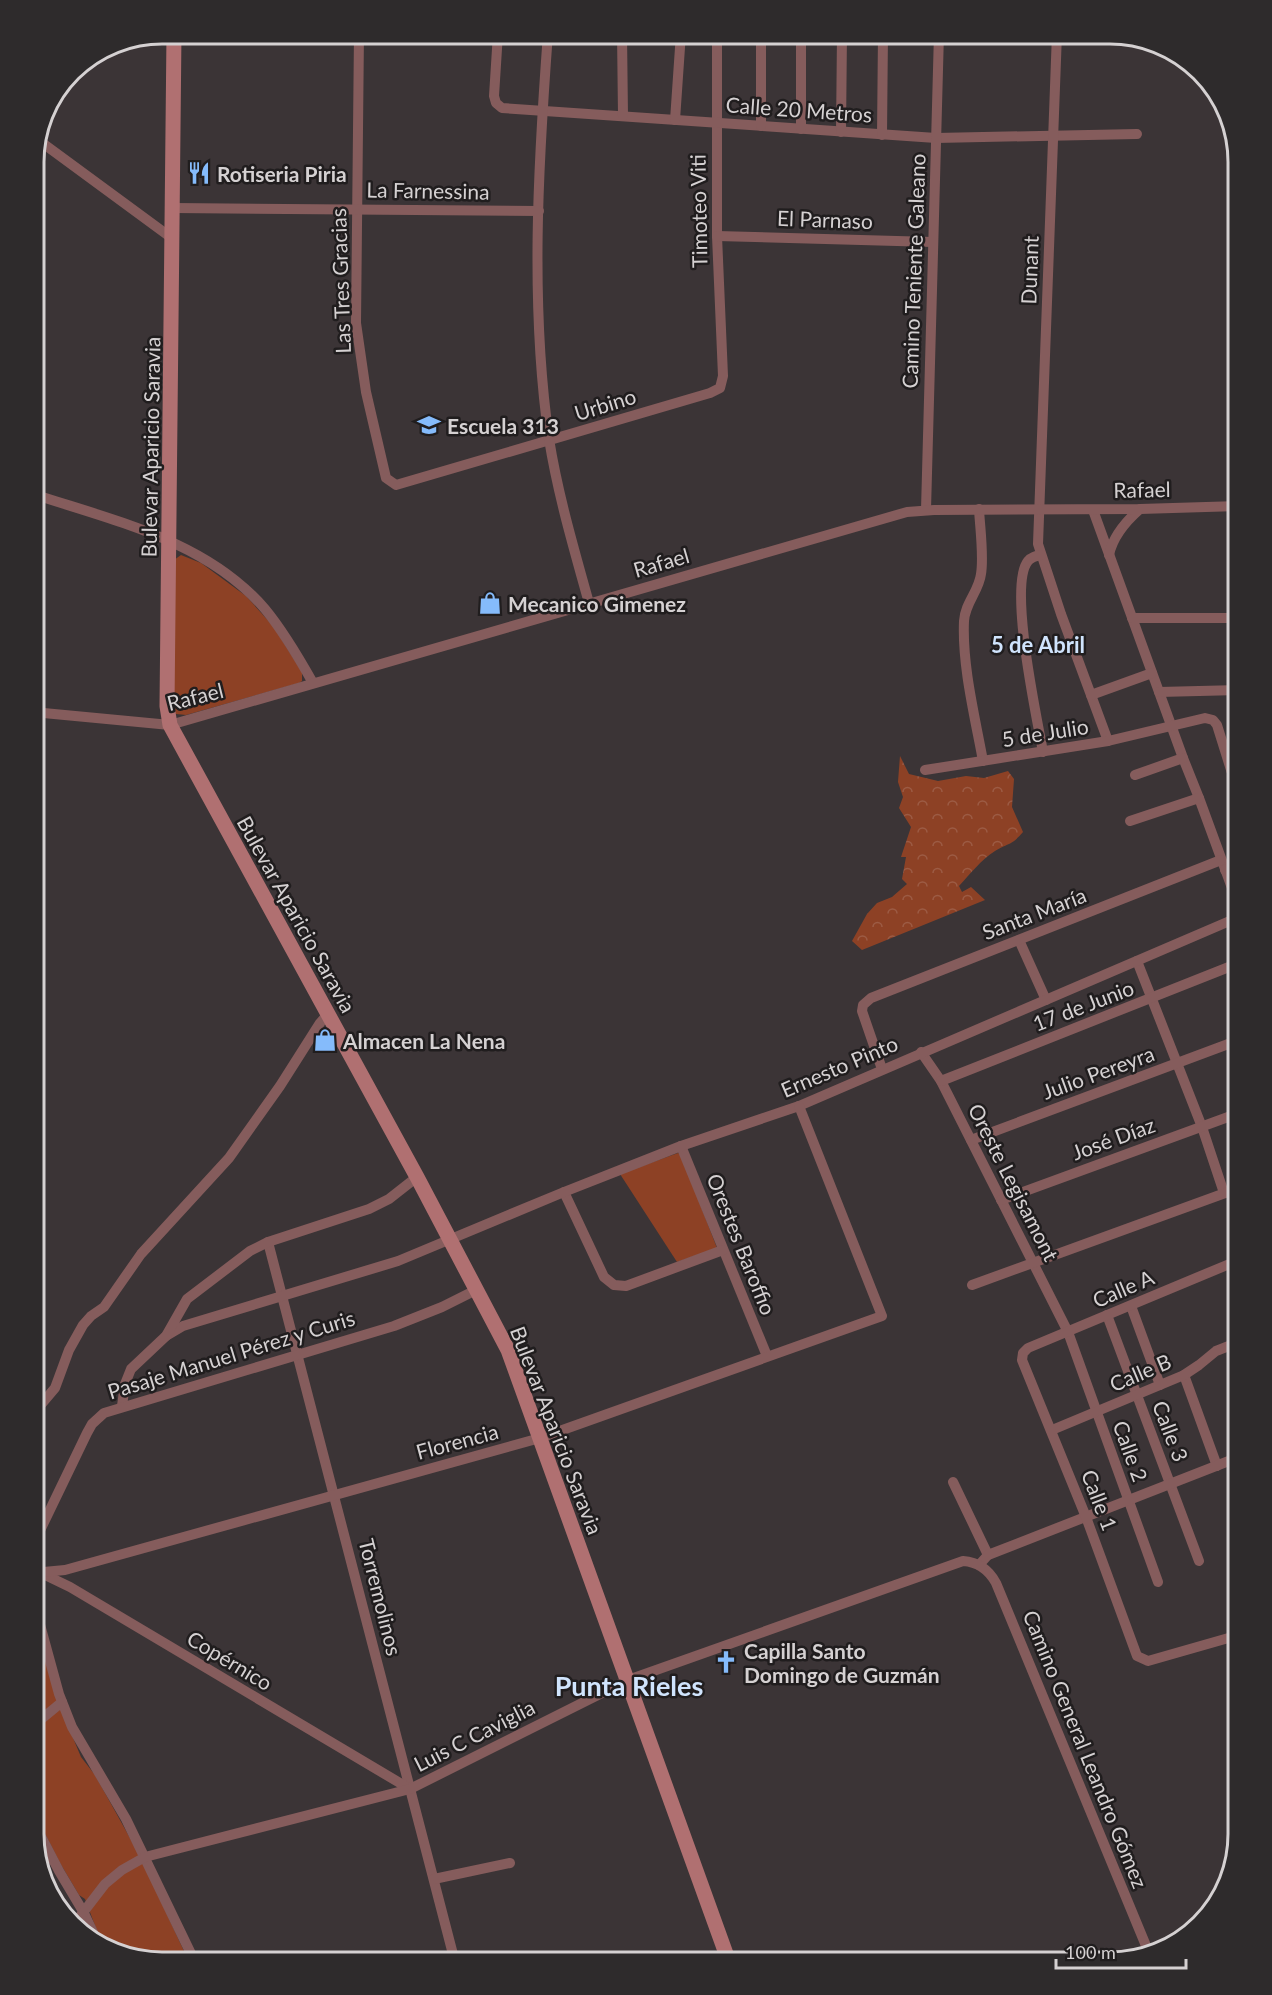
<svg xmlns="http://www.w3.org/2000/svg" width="1272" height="1995" viewBox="0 0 1272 1995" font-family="Lato,sans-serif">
  <defs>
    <pattern id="forest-crowns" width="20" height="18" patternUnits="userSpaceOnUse" patternTransform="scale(1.5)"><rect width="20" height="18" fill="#8d4125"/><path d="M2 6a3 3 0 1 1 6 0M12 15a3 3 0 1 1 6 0" fill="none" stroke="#9c5b44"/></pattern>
  </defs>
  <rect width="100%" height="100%" fill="#3b3436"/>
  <g fill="#8d4125">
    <polygon points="181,555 201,563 246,596 273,626 302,672 302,681 299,683 186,715 176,714 173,709 174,560"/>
    <polygon points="678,1153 681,1155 717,1248 677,1262 620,1174"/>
    <polygon points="33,1615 56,1697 81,1757 95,1775 140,1856 189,1962 154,1962 102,1944 85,1899 79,1895 60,1863 33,1810"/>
  </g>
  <path fill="url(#forest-crowns)" d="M 900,756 L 909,774 L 938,781 L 966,776 L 984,778 L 1008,771 L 1014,779 L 1012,807 L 1023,832 C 1010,847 1009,842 995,851 C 981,860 970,874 959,886 L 962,892 L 971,887 L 985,900 L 862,950 L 852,941 L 867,914 L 877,903 L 892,897 L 907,884 L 902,879 L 906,857 L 901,857 L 911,827 L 899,808 L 903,797 L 898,782 Z"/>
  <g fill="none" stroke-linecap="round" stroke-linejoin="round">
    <g stroke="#855c5c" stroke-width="10">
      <polyline points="359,33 356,323 366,392 386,478 396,485 710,393 720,388 723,376 717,236 717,33"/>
      <polyline points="498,33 494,96 496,103 502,108 936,138 1137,134"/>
      <path d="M 548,33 C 538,168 530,305 549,439 C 558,495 574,549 589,603"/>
      <polyline points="622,33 623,116"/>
      <polyline points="1057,33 1038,544 1061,614 1108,741"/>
      <polyline points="675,120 681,33"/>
      <polyline points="761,126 761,33"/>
      <polyline points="801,129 801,33"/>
      <polyline points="841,132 842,33"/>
      <polyline points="882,135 883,33"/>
      <polyline points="37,139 173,239"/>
      <polyline points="173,208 539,211"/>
      <polyline points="717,236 933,242"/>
      <path d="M 33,494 C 115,521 207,541 265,609 C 284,632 299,658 313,683"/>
      <path d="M 979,509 C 980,528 984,556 981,574 C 979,591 965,603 964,621 C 962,666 975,717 983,761"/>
      <polyline points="926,510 939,33"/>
      <polyline points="1093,510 1183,758 1199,798 1239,907"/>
      <path d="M 1041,555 C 1036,556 1031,557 1028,561 C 1008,585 1037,718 1043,752"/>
      <path d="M 1109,555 C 1113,536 1125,522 1140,509"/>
      <polyline points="1132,618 1239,618"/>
      <polyline points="1159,692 1239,690"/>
      <polyline points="1091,695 1152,673"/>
      <polyline points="33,712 170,725 907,512 934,510 1140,509 1239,506"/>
      <polyline points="925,770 1108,741 1205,718 1213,720 1217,725 1232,773 1239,776"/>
      <polyline points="1135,775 1183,758"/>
      <polyline points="1130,821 1199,798"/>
      <polyline points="1225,870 1239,865"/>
      <polyline points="1019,940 1046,1000"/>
      <polyline points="1137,961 1202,1127 1224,1193"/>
      <polyline points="921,1052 941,1081 1068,1332 1158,1582"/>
      <polyline points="882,1069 862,1011 863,1005 871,998 1221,860"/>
      <polyline points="941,1081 1239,963"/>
      <polyline points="971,1140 1239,1040"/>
      <polyline points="681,1146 767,1356"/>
      <polyline points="564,1192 604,1277 614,1285 626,1286 723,1250"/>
      <polyline points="1001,1200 1239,1113"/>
      <polyline points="268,1242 455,1962"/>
      <polyline points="972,1285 1239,1188"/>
      <polyline points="1131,1306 1160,1385"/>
      <polyline points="1107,1315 1199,1561"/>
      <polyline points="166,1336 183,1326 398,1261 564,1192 681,1146 799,1106 1239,917"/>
      <polyline points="1184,1375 1217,1466"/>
      <polyline points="122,1406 125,1384 131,1369 166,1336 187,1299 250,1251 268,1242 369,1209 389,1199 417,1177"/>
      <polyline points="33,1414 55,1388 69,1350 83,1325 91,1316 104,1307 141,1254 229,1158 280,1086 320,1023 328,1014"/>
      <polyline points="1052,1430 1184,1375 1199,1365 1216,1351 1239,1342"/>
      <polyline points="953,1482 988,1555"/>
      <polyline points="33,1545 87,1433 92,1424 104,1413 394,1326 442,1307 476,1290"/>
      <polyline points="33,1561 41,1573 70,1587 410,1789"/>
      <polyline points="979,1565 988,1555 1239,1457"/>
      <polyline points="33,1573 65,1570 540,1438 882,1316 799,1106"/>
      <polyline points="33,1599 59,1694 72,1727 126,1819 195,1962"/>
      <polyline points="1239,1635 1148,1661 1137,1656 1086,1517 1022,1360 1023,1353 1028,1348 1239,1260"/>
      <polyline points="33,1726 62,1702"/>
      <polyline points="33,1821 59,1871 84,1913 98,1943"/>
      <polyline points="434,1879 510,1863"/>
      <path d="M 75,1923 L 105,1884 L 122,1870 L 145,1857 L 410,1789 L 628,1680 L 963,1561 C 978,1562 989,1570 996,1583 L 1149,1953"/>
    </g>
    <polyline stroke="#b07071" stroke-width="15" points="174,33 167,706 170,725 417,1177 508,1350 729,1962"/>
  </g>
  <defs>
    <g id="restaurant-bare" transform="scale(1.8)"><path d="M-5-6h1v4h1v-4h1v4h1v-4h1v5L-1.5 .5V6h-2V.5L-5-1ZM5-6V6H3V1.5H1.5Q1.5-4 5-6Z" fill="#85bbfb" stroke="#201d1e" stroke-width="2.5" paint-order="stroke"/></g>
    <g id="school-bare" transform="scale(1.8)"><path d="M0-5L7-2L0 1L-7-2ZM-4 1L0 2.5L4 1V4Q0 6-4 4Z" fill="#85bbfb" stroke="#201d1e" stroke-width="2.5" paint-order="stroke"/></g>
    <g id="shop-bare" transform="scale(1.8)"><path d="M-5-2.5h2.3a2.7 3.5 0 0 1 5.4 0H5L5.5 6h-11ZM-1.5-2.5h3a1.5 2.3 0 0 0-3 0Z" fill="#85bbfb" stroke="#201d1e" stroke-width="2.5" paint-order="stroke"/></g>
    <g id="church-bare" transform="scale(1.8)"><path d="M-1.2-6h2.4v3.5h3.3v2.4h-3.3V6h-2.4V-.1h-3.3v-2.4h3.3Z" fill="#85bbfb" stroke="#201d1e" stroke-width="2.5" paint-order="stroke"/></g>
  </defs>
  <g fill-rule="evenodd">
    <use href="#restaurant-bare" x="199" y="173"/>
    <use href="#school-bare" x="429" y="425"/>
    <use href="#shop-bare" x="490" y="603"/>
    <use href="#shop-bare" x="325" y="1040"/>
    <use href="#church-bare" x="726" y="1662"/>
  </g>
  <g text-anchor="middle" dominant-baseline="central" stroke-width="5" stroke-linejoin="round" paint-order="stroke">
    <g font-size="21" fill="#d5d1d2" stroke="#201d1e">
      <text transform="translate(799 109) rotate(4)">Calle 20 Metros</text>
      <text transform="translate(428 190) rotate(1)">La Farnessina</text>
      <text transform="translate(698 211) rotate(-91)">Timoteo Viti</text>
      <text transform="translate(825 219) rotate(2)">El Parnaso</text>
      <text transform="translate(1029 270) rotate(-88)">Dunant</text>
      <text transform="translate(913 271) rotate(-88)">Camino Teniente Galeano</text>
      <text transform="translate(340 281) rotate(-92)">Las Tres Gracias</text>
      <text transform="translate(605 404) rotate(-17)">Urbino</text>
      <text transform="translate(150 447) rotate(-89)">Bulevar Aparicio Saravia</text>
      <text transform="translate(1142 489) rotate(-1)">Rafael</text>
      <text transform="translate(661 562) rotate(-16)">Rafael</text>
      <text transform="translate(195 696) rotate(-14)">Rafael</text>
      <text transform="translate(1045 732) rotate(-9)">5 de Julio</text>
      <text transform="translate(1034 913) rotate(-21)">Santa María</text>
      <text transform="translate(297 914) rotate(61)">Bulevar Aparicio Saravia</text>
      <text transform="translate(1083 1005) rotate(-21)">17 de Junio</text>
      <text transform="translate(839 1066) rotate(-23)">Ernesto Pinto</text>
      <text transform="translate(1098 1072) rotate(-20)">Julio Pereyra</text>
      <text transform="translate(1113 1138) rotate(-20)">José Díaz</text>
      <text transform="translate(1014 1182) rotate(63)">Oreste Legisamont</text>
      <text transform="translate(742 1244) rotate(68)">Orestes Baroffio</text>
      <text transform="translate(1123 1288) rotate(-23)">Calle A</text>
      <text transform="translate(231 1354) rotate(-17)">Pasaje Manuel Pérez y Curis</text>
      <text transform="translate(1140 1372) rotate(-23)">Calle B</text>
      <text transform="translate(557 1430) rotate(69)">Bulevar Aparicio Saravia</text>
      <text transform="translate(1171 1431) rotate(69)">Calle 3</text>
      <text transform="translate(457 1441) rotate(-15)">Florencia</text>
      <text transform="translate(1131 1451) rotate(70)">Calle 2</text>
      <text transform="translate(1100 1500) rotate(69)">Calle 1</text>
      <text transform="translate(381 1597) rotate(76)">Torremolinos</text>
      <text transform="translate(230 1660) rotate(31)">Copérnico</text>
      <text transform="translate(474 1735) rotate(-27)">Luis C Caviglia</text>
      <text transform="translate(1086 1749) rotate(68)">Camino General Leandro Gómez</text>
    </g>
    <g font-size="21" font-weight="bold" fill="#d5d1d2" stroke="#201d1e" text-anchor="start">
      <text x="217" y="173">Rotiseria Piria</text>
      <text x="447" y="425">Escuela 313</text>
      <text x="508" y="603">Mecanico Gimenez</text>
      <text x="343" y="1040">Almacen La Nena</text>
      <text x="744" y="1650">Capilla Santo<tspan x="744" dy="24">Domingo de Guzmán</tspan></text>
    </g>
    <g font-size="22" font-weight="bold" fill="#d0e4fd" stroke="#201d1e">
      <text x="1038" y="644">5 de Abril</text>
    </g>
    <g font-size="27" font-weight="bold" fill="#d0e4fd" stroke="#201d1e">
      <text x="629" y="1685">Punta Rieles</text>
    </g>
  </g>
  <path d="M0 0H1272V1995H0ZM162 44H1110A118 118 0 0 1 1228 162V1834A118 118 0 0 1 1110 1952H162A118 118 0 0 1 44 1834V162A118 118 0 0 1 162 44Z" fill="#2e2b2c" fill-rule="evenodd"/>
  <path fill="none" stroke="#d5d1d2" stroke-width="3" d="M162 44H1110A118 118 0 0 1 1228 162V1834A118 118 0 0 1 1110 1952H162A118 118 0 0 1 44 1834V162A118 118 0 0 1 162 44Z"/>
  <path d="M1056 1959v9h130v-9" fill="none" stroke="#d5d1d2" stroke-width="3"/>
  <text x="1065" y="1959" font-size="18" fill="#d5d1d2" stroke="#201d1e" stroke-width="4.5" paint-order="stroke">100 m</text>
</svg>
